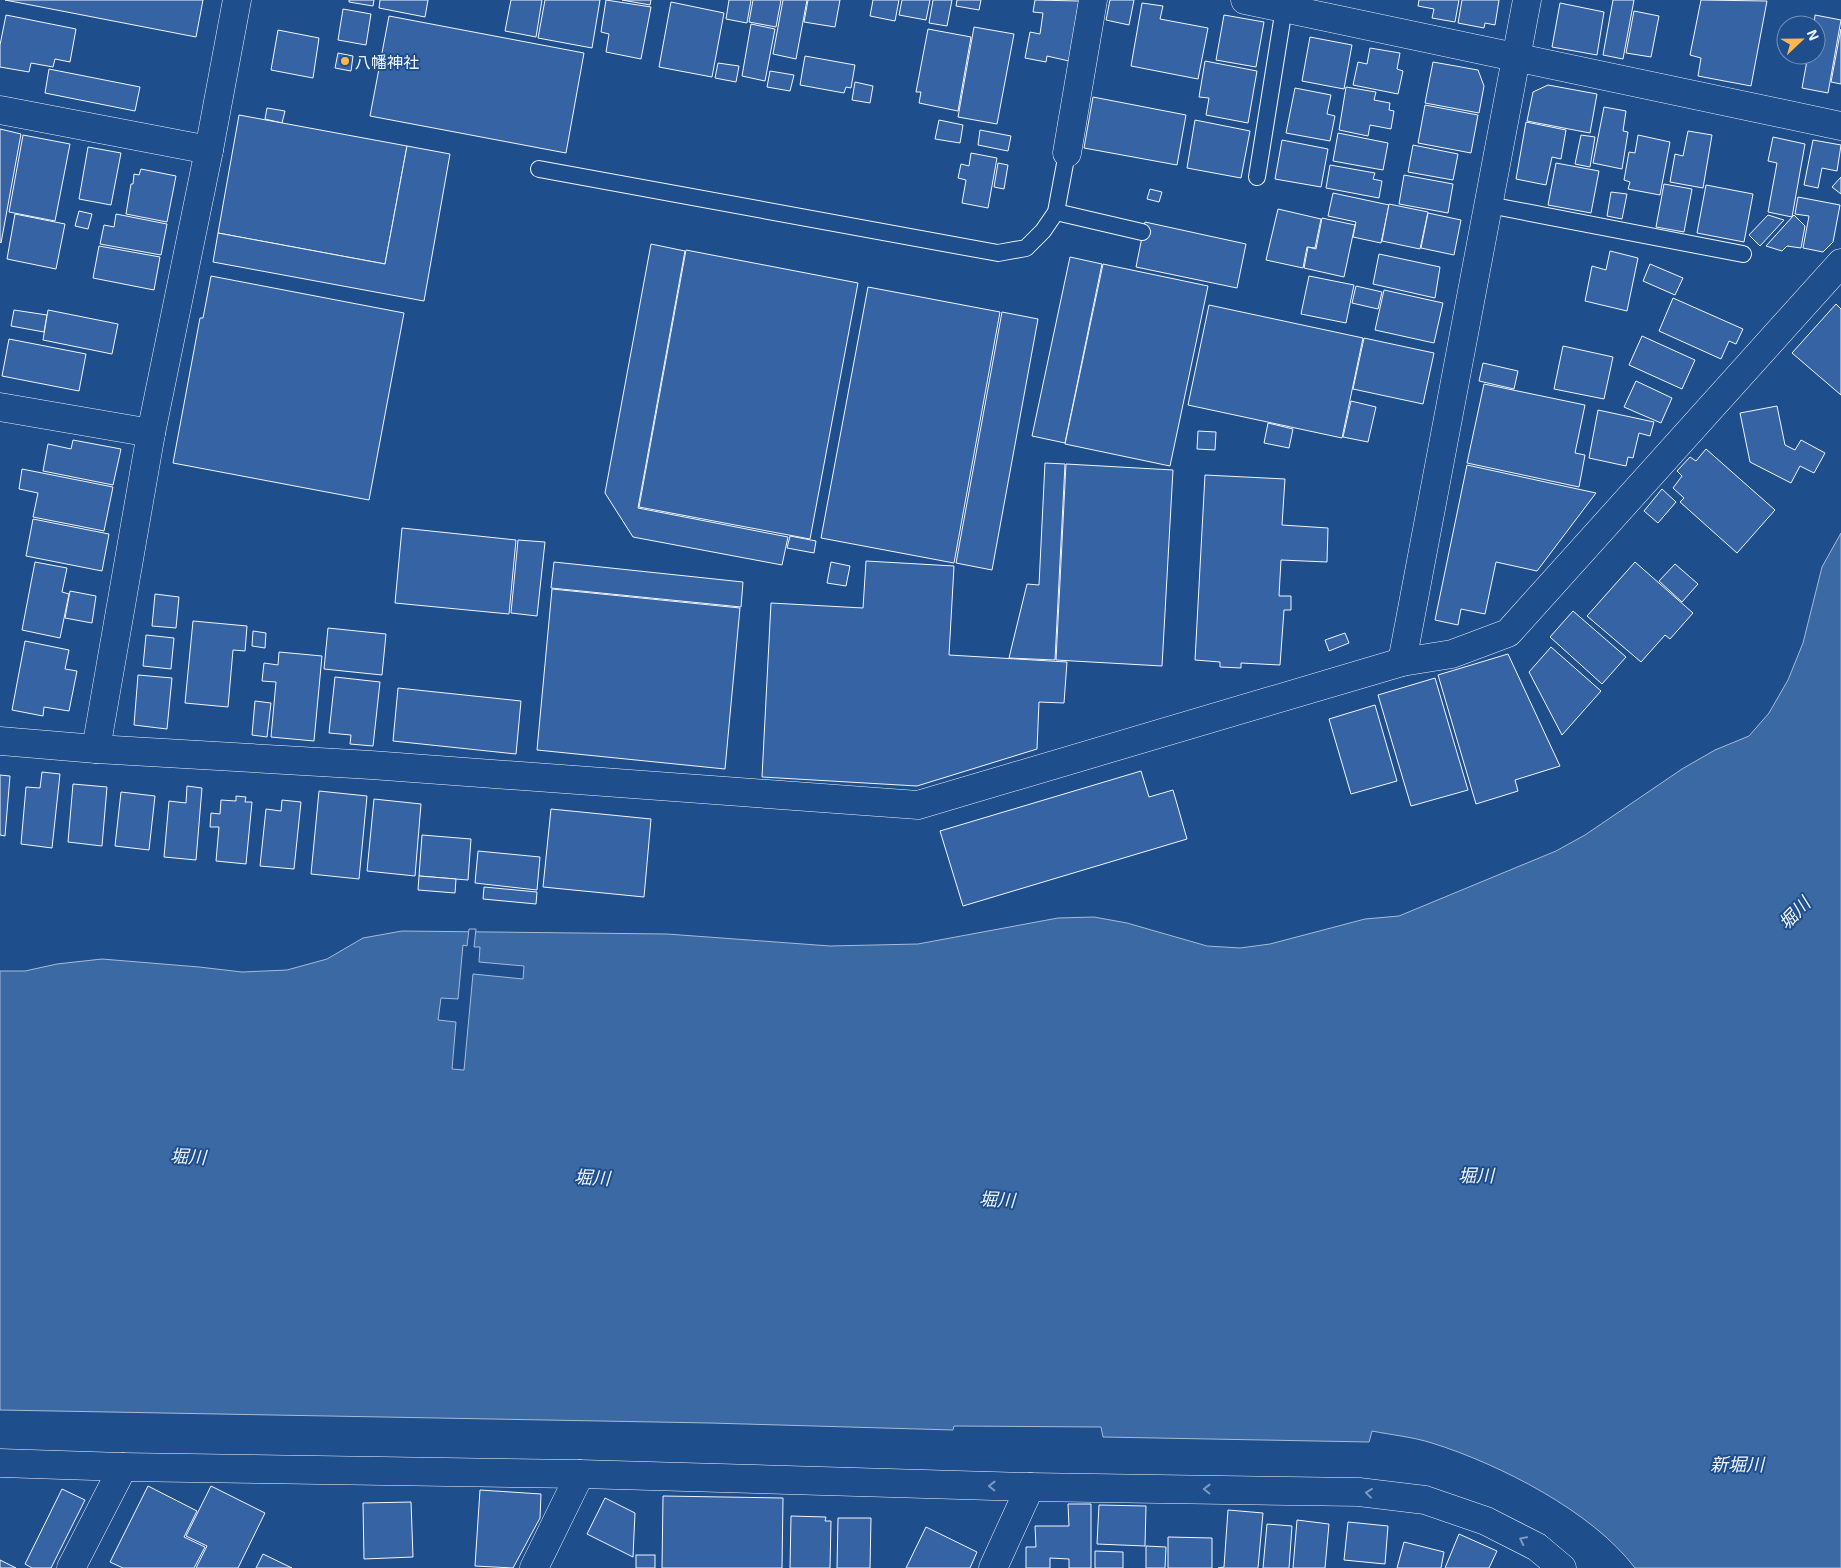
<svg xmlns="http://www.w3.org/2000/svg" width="1841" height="1568" viewBox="0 0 1841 1568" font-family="'Exo 2','Noto Sans JP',sans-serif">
  <rect width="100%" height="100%" fill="#1f4e8c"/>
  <path fill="#3b69a3" stroke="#a8bbd7" d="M 1841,533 L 1841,1568 L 1635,1568 C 1592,1511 1499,1464 1432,1443 C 1413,1437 1392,1435 1372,1431 L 1369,1442 L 1103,1437 L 1101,1427 L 954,1426 L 953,1430 L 710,1423 L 0,1410 L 0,971 L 25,971 L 57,964 L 102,959 L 199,967 L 242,972 L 287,970 L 327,959 L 363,938 L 402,931 L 667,934 L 830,946 L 918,944 L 1058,918 L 1094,917 L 1127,923 L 1207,946 L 1240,948 L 1270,944 L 1365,919 L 1399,916 L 1556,851 L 1585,835 L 1682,769 L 1715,750 L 1749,736 L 1769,713 L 1788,680 L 1803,643 L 1822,567 Z"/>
  <polygon fill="#1f4e8c" stroke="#a8bbd7" points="469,929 476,929 474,947 480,947 479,962 524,966 523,979 473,974 464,1070 452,1069 456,1022 438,1020 441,998 458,999 463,945 467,946"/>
  <g fill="#3563a3" stroke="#f2f6ff">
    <polygon points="5,0 203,0 196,37"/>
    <polygon points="349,0 374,0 373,6 349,2"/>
    <polygon points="380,0 428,0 425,17 379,8"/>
    <polygon points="511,0 542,0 536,37 505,31"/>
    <polygon points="545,0 600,0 592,48 538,38"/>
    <polygon points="606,0 651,7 641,59 606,52 609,34 601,32"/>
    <polygon points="622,0 651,0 650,5"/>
    <polygon points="729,0 751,0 747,23 726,19"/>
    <polygon points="753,0 781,0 776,27 749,22"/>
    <polygon points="783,0 807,0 796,59 773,54"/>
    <polygon points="808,0 840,0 835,27 804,22"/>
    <polygon points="873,0 899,0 895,21 870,16"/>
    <polygon points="902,0 930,0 926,20 899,15"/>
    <polygon points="933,0 952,0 947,26 929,23"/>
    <polygon points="957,0 981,0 979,10 956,6"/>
    <polygon points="1035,0 1079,1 1069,61 1047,56 1046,62 1025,58 1030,32 1040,34 1043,13 1033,12"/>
    <polygon points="1110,0 1134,0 1129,25 1106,20"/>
    <polygon points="1419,0 1459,0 1455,22 1432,18 1434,9 1418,6"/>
    <polygon points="1462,0 1499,0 1495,25 1485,23 1484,28 1458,23"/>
    <polygon points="1613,0 1634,0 1623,59 1603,55"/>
    <polygon points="1701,0 1767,1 1751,86 1698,76 1701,58 1690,55"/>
    <polygon points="671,2 724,13 712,77 659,67"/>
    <polygon points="1142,3 1163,6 1160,19 1208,28 1198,79 1131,66"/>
    <polygon points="1560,3 1604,12 1597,55 1552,47"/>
    <polygon points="343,9 371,14 366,45 338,40"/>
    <polygon points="1634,11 1659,16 1651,57 1626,53"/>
    <polygon points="6,15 76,29 70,62 55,59 53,67 31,63 29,72 0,67 0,45"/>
    <polygon points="1224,15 1264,22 1256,67 1216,60"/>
    <polygon points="1815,15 1841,20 1828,93 1802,88 1808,55 1816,55 1816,25 1814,25"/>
    <polygon points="389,16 584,53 566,153 370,116"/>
    <polygon points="751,24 775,29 765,81 742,76"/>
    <polygon points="974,27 1014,34 997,124 958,117"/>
    <polygon points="928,29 971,37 958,111 919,103 921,92 916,92"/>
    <polygon points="1841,29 1841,84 1831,82"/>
    <polygon points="278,30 319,38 313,78 271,70"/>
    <polygon points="1310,37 1352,45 1344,89 1302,81"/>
    <polygon points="1370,48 1400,53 1397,69 1403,71 1398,94 1353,85 1358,62 1367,64"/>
    <polygon points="338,53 353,56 351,71 335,68"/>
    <polygon points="805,56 855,65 851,88 846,87 844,93 800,85"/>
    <polygon points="1205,61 1257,71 1248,123 1206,115 1209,98 1199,97"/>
    <polygon points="1433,62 1478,70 1484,86 1479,113 1425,103"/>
    <polygon points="718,63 739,66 736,82 715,78"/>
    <polygon points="49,69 140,87 135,111 45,93"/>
    <polygon points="770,71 794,75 790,91 767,87"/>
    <polygon points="855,82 873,86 870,103 852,100"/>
    <polygon points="1548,85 1597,94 1590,133 1527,121 1533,92"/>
    <polygon points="1346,87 1376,92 1374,100 1390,103 1389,110 1394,111 1391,129 1370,125 1368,136 1339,130"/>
    <polygon points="1295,88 1331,95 1327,114 1335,116 1330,141 1286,133"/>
    <polygon points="1093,97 1186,115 1177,165 1084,148"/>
    <polygon points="1425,105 1478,115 1471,153 1418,143"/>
    <polygon points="1604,107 1626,111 1623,131 1628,132 1622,169 1593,163"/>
    <polygon points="267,108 285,111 282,123 265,119"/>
    <polygon points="239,115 407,146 385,264 218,233"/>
    <polygon points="939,120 963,125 960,143 935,139"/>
    <polygon points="1195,120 1250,131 1241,178 1187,168"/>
    <polygon points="1526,122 1566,130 1561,159 1552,157 1546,185 1516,179"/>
    <polygon points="0,129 21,134 1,243 0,242"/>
    <polygon points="980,130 1011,136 1008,151 978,145"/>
    <polygon points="1688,131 1712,135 1703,188 1670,182 1675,154 1683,156"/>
    <polygon points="1338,133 1388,143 1383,170 1333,161"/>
    <polygon points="23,135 70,144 55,221 9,212"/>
    <polygon points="1581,135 1595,137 1590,167 1575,164"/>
    <polygon points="1638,135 1670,142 1660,195 1628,189 1630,182 1624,180 1629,152 1635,153"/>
    <polygon points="1773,137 1805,144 1792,217 1768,212 1777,163 1768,161"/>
    <polygon points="1282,140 1328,149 1321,187 1275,179"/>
    <polygon points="1813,140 1841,145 1837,171 1822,168 1818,188 1804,185"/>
    <polygon points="1413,145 1458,154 1453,180 1408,172"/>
    <polygon points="407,146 450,154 424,301 213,262 218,233 385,264"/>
    <polygon points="88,147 121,153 111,205 79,199"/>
    <polygon points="971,153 997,158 988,208 962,203 966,180 958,178 961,164 969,166"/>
    <polygon points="998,163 1008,165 1004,189 994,187"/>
    <polygon points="1556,163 1599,171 1591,213 1548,205"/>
    <polygon points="1330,165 1375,173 1373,179 1382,181 1379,198 1326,188"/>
    <polygon points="141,169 176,176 167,222 126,214 131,184 133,184 134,174 139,175"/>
    <polygon points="1404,175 1453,184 1448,213 1399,204"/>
    <polygon points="1841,177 1841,194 1832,187"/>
    <polygon points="1664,184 1692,189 1684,232 1656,227"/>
    <polygon points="1706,185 1753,194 1744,242 1697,233"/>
    <polygon points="1150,189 1162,192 1159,202 1147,199"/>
    <polygon points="1611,192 1627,194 1622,219 1607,216"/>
    <polygon points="1333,193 1389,205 1381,243 1353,237 1356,222 1328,216"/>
    <polygon points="1798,197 1840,205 1833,242 1823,252 1803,248 1809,216 1795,214"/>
    <polygon points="1389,204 1428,212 1420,249 1382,241"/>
    <polygon points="1278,209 1321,219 1315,248 1307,247 1303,268 1266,260"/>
    <polygon points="79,211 92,214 88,229 75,226"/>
    <polygon points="1428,213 1461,220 1454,255 1421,248"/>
    <polygon points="15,214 65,224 56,269 7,259"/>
    <polygon points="116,214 167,224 161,255 100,244 104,225 114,227"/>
    <polygon points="1768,215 1784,220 1760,246 1749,235"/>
    <polygon points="1794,215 1805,226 1801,248 1787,246 1782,251 1766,246"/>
    <polygon points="1322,218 1355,225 1344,277 1304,268 1308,247 1316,249"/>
    <polygon points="1145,222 1246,244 1237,288 1136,267"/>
    <polygon points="651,244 685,251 638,508 788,537 782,565 633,537 605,493"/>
    <polygon points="99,246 160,257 154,290 93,278"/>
    <polygon points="686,250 858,283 810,539 639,507"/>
    <polygon points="1610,251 1638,258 1627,311 1585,301 1592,266 1606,270"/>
    <polygon points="1379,254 1440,267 1435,298 1373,284"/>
    <polygon points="1070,257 1102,264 1065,443 1032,436"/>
    <polygon points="1103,264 1208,286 1170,466 1065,444"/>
    <polygon points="1650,264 1683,278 1675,295 1643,281"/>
    <polygon points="211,276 404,313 369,500 173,463 200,318 203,318"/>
    <polygon points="1309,276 1354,285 1346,323 1301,314"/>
    <polygon points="1356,286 1382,292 1378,309 1352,303"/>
    <polygon points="868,287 1000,312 954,563 821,538"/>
    <polygon points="1384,290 1443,303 1434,343 1375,330"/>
    <polygon points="1673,298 1743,329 1736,344 1729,341 1721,359 1659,331"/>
    <polygon points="1836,304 1841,309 1841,395 1792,353"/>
    <polygon points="1209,305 1363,338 1342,438 1188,405"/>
    <polygon points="14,310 47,315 44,332 11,326"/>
    <polygon points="48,310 118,324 112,354 43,340"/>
    <polygon points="1002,312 1038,319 992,570 956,563"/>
    <polygon points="1642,336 1695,360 1682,389 1629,365"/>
    <polygon points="1364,338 1434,353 1423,404 1353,389"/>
    <polygon points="9,339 86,354 79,391 2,376"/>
    <polygon points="1563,346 1613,357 1604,399 1554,389"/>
    <polygon points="1483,363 1518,371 1514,389 1479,381"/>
    <polygon points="1636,381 1672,398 1661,423 1624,407"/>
    <polygon points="1484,384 1585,405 1575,453 1585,455 1579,487 1467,463"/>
    <polygon points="1351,401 1376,407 1368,442 1343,437"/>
    <polygon points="1777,406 1785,445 1795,450 1801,440 1825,453 1814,473 1800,466 1791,483 1750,462 1740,413"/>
    <polygon points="1598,410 1654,422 1650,436 1639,433 1633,458 1628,457 1626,466 1589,458"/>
    <polygon points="1268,423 1293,429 1289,448 1264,443"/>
    <polygon points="1198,431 1216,432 1215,450 1197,449"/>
    <polygon points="73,440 121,449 113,485 43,471 48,444 71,449"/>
    <polygon points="1706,449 1775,510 1737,553 1680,502 1684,498 1673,488 1682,476 1677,471 1690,457 1696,461"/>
    <polygon points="1045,463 1065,464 1055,660 1009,658 1027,584 1039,585"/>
    <polygon points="1066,464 1173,470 1162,666 1056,660"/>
    <polygon points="1467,465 1596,493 1537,571 1496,562 1485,614 1461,609 1458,625 1435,620"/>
    <polygon points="22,469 113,487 104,531 33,517 38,493 19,489"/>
    <polygon points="1205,475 1285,479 1282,525 1328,528 1327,562 1281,560 1279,596 1291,596 1291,610 1284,610 1280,665 1241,663 1241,668 1220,667 1220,662 1195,660"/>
    <polygon points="1662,489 1676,502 1658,523 1644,511"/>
    <polygon points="33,519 109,534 102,571 26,556"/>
    <polygon points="402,528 516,540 509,614 395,603"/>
    <polygon points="790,536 816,541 814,553 787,548"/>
    <polygon points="518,540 545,542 537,616 511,613"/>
    <polygon points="866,561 954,566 949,655 1067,662 1064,703 1039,702 1037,749 917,786 762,777 771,603 863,608"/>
    <polygon points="35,562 67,568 62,592 69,594 60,638 22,630"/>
    <polygon points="554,562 743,582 741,607 551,588"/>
    <polygon points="831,562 850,566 846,586 827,583"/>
    <polygon points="1635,562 1693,613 1670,639 1665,635 1641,662 1587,616"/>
    <polygon points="1675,564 1698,584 1682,602 1659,581"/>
    <polygon points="552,589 740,608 725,769 537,750"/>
    <polygon points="70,591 96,596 92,623 65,618"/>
    <polygon points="155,594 179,597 176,628 152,626"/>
    <polygon points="1573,611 1626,657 1602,684 1550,637"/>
    <polygon points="193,621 247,626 245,651 233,650 228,707 185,703"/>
    <polygon points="328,628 386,634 382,675 324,669"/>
    <polygon points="253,631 266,633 265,648 252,646"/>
    <polygon points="1345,633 1349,643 1329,651 1325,640"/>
    <polygon points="146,635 174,638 171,669 143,666"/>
    <polygon points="25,641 69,650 65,669 77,671 69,711 44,707 43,716 12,710"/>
    <polygon points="1551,647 1601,691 1562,735 1529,672"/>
    <polygon points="279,652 322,656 314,741 271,737 276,682 262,681 264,663 278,665"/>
    <polygon points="1508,654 1560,766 1515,780 1518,791 1476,804 1438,675"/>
    <polygon points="138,675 172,678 167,729 134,725"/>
    <polygon points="335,677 380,682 373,746 350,744 351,735 329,733"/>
    <polygon points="1435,678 1468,790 1411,806 1378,695"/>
    <polygon points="398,688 521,701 516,754 393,741"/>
    <polygon points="255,701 271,703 267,737 252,735"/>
    <polygon points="1375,705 1397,781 1351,794 1329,719"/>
    <polygon points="1141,771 1149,797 1173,790 1187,839 963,906 940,831"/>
    <polygon points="42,772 60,774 52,848 21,844 26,787 40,788"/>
    <polygon points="0,775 10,776 5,836 0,835"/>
    <polygon points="73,784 107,787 102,846 68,842"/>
    <polygon points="187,786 202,788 196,860 164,857 169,801 186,803"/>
    <polygon points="319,791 367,796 359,879 311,874"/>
    <polygon points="121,792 155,796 149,850 115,846"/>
    <polygon points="236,796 246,797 245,802 252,802 246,864 216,861 219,827 210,827 211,813 220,814 221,800 236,801"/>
    <polygon points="374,799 421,804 415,876 367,871"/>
    <polygon points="282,800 301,802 294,869 260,866 266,809 281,811"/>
    <polygon points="551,809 651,819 644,897 543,887"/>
    <polygon points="422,835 471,839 468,880 419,876"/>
    <polygon points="478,851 540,857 537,890 475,883"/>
    <polygon points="419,876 456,879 455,893 418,890"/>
    <polygon points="484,887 537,892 536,904 483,899"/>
    <polygon points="148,1486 197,1511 184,1537 205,1547 194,1568 123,1568 110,1562"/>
    <polygon points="211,1486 265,1513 238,1568 196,1568 207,1546 186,1536"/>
    <polygon points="62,1489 85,1500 51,1568 32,1568 25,1564"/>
    <polygon points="480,1490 541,1494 540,1518 513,1568 475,1566"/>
    <polygon points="663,1496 783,1498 782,1568 662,1568"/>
    <polygon points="605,1498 635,1513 633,1557 587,1534"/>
    <polygon points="411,1502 413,1557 364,1559 363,1503"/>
    <polygon points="1068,1504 1091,1504 1091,1568 1069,1568 1069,1559 1050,1558 1050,1568 1026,1568 1026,1547 1036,1547 1035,1526 1069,1526"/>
    <polygon points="1099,1505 1146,1506 1145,1546 1097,1544"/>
    <polygon points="1228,1510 1263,1513 1258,1568 1218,1568 1224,1567"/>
    <polygon points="791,1516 826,1517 825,1521 831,1521 830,1568 790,1568"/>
    <polygon points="838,1518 871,1518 870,1568 837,1568"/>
    <polygon points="1297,1520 1329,1524 1325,1568 1293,1568"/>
    <polygon points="1348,1522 1388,1526 1385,1564 1344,1560"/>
    <polygon points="1267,1524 1292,1526 1289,1568 1263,1568"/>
    <polygon points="926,1527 977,1552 970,1568 906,1568"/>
    <polygon points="1459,1534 1497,1551 1489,1568 1445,1568"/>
    <polygon points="1168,1537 1212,1538 1212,1568 1168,1568"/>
    <polygon points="1404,1542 1444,1552 1441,1568 1397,1568"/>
    <polygon points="1146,1546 1166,1547 1165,1568 1146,1568"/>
    <polygon points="1095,1551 1123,1552 1123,1568 1095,1568"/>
    <polygon points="263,1554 292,1568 256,1568"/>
    <rect x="636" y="1555" width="19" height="13"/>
    <polygon points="0,1560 16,1568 0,1568"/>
  </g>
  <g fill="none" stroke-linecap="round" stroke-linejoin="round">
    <g stroke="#f2f6ff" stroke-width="18">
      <g id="service">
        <polyline points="539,169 998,253 1026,248 1043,231 1056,212 1067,153"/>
        <polyline points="1257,177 1284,8"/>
        <polyline points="1489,205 1743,254"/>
        <polyline points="1056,212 1142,232"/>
      </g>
    </g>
    <g stroke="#f2f6ff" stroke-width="29">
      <g id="minor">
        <polyline points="1245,0 1841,126"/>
        <polyline points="0,110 209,150"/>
        <polyline points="1067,153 1093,0"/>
        <polyline points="0,407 151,433"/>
        <polyline points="1402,662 1527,0"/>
        <polyline points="0,741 96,749 371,765 918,805 1402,662 1452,654 1508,633 1841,263"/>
        <polyline points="96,749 151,433 209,150 237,0"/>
        <polyline points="0,1463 123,1467 580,1474 1030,1487 1359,1492 1425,1500 1486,1521 1537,1547 1562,1568"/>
        <polyline points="71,1568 123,1467"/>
        <polyline points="534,1568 580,1474"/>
        <polyline points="993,1568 1030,1487"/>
      </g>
    </g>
    <use href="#service" stroke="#1f4e8c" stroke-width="16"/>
    <use href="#minor" stroke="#1f4e8c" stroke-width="28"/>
  </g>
  <defs><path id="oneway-chevron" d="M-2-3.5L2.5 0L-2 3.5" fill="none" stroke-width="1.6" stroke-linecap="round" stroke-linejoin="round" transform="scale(1.25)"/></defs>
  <g stroke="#7e9ac0">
    <use href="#oneway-chevron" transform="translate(992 1486) rotate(-179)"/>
    <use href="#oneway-chevron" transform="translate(1207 1489) rotate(-179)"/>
    <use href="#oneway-chevron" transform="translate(1369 1493) rotate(-173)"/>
    <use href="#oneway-chevron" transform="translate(1523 1540) rotate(-153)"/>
  </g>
  <circle fill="#ffb74d" stroke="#1f4e8c" stroke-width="2" cx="345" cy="61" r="5"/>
  <g text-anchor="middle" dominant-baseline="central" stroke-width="4" stroke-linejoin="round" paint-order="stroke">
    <g font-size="16" fill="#f2f6ff" stroke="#1f4e8c" text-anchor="start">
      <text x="355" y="61">八幡神社</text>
    </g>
    <g font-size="18" font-style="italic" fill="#f2f6ff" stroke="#1f4e8c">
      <text transform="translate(1794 913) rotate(-46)">堀川</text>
      <text transform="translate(188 1156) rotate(3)">堀川</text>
      <text x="1476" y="1175">堀川</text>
      <text transform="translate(592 1177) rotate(3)">堀川</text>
      <text transform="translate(997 1199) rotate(3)">堀川</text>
      <text x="1737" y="1464">新堀川</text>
    </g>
  </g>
  <g transform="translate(1801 40) rotate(68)"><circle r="24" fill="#1f4e8c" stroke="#7391ba"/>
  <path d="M0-4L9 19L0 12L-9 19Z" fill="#ffb74d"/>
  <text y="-8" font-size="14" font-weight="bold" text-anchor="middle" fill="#f2f6ff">N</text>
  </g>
</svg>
